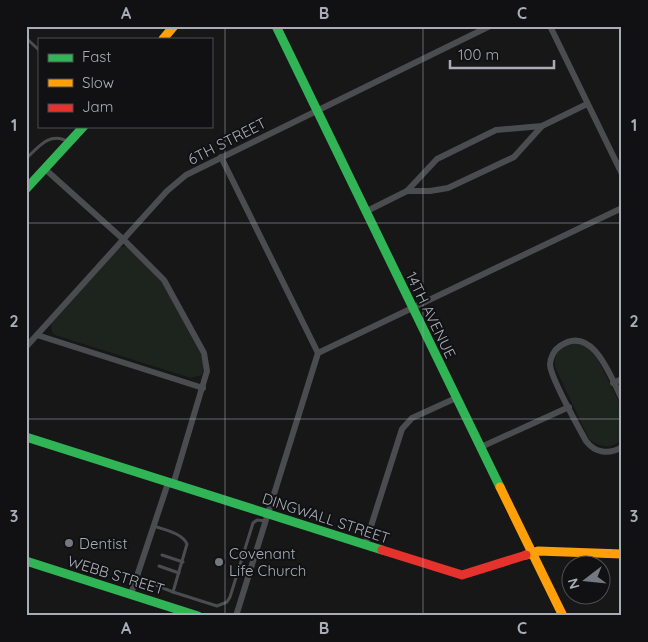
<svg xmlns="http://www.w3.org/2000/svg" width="648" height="642" viewBox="0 0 648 642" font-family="Quicksand,sans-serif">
  <rect width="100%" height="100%" fill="#171717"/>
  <g fill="#1d241e">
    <polygon points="127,246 163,282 200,353 205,365 202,375 191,378 55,335 52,332 51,323 119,247"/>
    <path d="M 583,342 L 595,354 L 622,408 L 622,440 C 611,449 600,448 589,439 L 555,367 C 553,347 567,344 583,342 Z"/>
  </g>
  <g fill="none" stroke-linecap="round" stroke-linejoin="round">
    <g stroke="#4b4c50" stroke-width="3">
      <polyline points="26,38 39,50"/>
      <path d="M 26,159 C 39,146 50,131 69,142"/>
      <path d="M 154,526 C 165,530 182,533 187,544 L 173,592 L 217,606 L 227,602 L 230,597 L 253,523 L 257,520 L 266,521"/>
      <polyline points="162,555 183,562"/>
      <polyline points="159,566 179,573"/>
      <polyline points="153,584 173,592"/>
    </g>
    <g stroke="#4b4c50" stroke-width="6">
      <polyline points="550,26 622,174"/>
      <polyline points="221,157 318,353"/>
      <polyline points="45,169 124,240 164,280 204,353 207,371 173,485"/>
      <polyline points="407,191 430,191 448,188 514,157 542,126"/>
      <polyline points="365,212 407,191 437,159 496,130 542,126 587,104"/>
      <polyline points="37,335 203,388"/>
      <polyline points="26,347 167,191 186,175 490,26"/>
      <polyline points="613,383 622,379"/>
      <path d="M 622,399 C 611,378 593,323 560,346 C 554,350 550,358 550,365 C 551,379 578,426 586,441 C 595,453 609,455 622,447"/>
      <polyline points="481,447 569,407"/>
      <polyline points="365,545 402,429 412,418 456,398"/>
      <polyline points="131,594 168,483"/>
      <polyline points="236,616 318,353 622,208"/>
    </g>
    <g stroke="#30b455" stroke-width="9">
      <polyline points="276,26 500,487"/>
      <polyline points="26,189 84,126"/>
      <polyline points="26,437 382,550"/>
      <polyline points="26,561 198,616"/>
    </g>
    <g stroke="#ff9f0a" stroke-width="9">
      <polyline points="163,39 174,26"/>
      <polyline points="500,487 563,616"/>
      <polyline points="526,555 538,551 622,554"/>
    </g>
    <polyline stroke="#e5322d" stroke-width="9" points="382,550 462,575 526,555"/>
  </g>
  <path fill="none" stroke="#a8adb8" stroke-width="1" stroke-opacity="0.55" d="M 225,26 L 225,616M 423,26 L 423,616M 26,223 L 622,223M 26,419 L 622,419"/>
  <g fill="#757880" stroke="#111113" stroke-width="2">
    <circle cx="69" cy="543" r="5"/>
    <circle cx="219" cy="562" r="5"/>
  </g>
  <g text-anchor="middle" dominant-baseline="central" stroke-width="4" stroke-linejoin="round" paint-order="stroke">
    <g font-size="15" fill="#a8adb8" stroke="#111113">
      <text transform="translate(227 141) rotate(-27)">6TH STREET</text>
      <text transform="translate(431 315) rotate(64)">14TH AVENUE</text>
      <text transform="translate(326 518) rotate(18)">DINGWALL STREET</text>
      <text transform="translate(116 575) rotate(17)">WEBB STREET</text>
    </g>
    <g font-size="15" fill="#a8adb8" stroke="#111113" text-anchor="start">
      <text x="79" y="543">Dentist</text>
      <text x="229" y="553">Covenant<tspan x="229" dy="17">Life Church</tspan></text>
    </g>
  </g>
  <rect width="648" height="642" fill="none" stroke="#111113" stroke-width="55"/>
  <rect x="38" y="38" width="175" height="90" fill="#111113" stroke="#4d4f55"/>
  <rect x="48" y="54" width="25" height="8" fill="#30b455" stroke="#4d4f55"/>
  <text x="82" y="62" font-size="15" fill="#a8adb8">Fast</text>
  <rect x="48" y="79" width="25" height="8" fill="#ff9f0a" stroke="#4d4f55"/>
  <text x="82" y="88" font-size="15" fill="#a8adb8">Slow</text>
  <rect x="48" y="104" width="25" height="8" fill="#e5322d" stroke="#4d4f55"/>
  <text x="82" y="112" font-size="15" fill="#a8adb8">Jam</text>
  <g transform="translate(586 580) rotate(254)"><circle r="24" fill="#111113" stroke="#4d4f55"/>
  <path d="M0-4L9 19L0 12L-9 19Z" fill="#757880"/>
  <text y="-8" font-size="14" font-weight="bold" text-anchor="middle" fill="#a8adb8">N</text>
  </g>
  <path d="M450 60v8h104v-8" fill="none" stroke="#a8adb8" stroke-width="2.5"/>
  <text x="458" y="60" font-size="15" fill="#a8adb8" stroke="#111113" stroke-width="4" paint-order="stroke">100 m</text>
  <rect x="28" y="28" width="592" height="586" fill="none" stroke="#a8adb8" stroke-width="2"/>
  <g font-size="16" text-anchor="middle" font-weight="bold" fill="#a8adb8">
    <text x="126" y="19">A</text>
    <text x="324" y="19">B</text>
    <text x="522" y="19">C</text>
    <text x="14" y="131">1</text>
    <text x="634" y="131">1</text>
    <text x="14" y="327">2</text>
    <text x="634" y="327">2</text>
    <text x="14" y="522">3</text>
    <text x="634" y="522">3</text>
    <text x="126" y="634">A</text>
    <text x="324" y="634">B</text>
    <text x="522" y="634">C</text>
  </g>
</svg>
